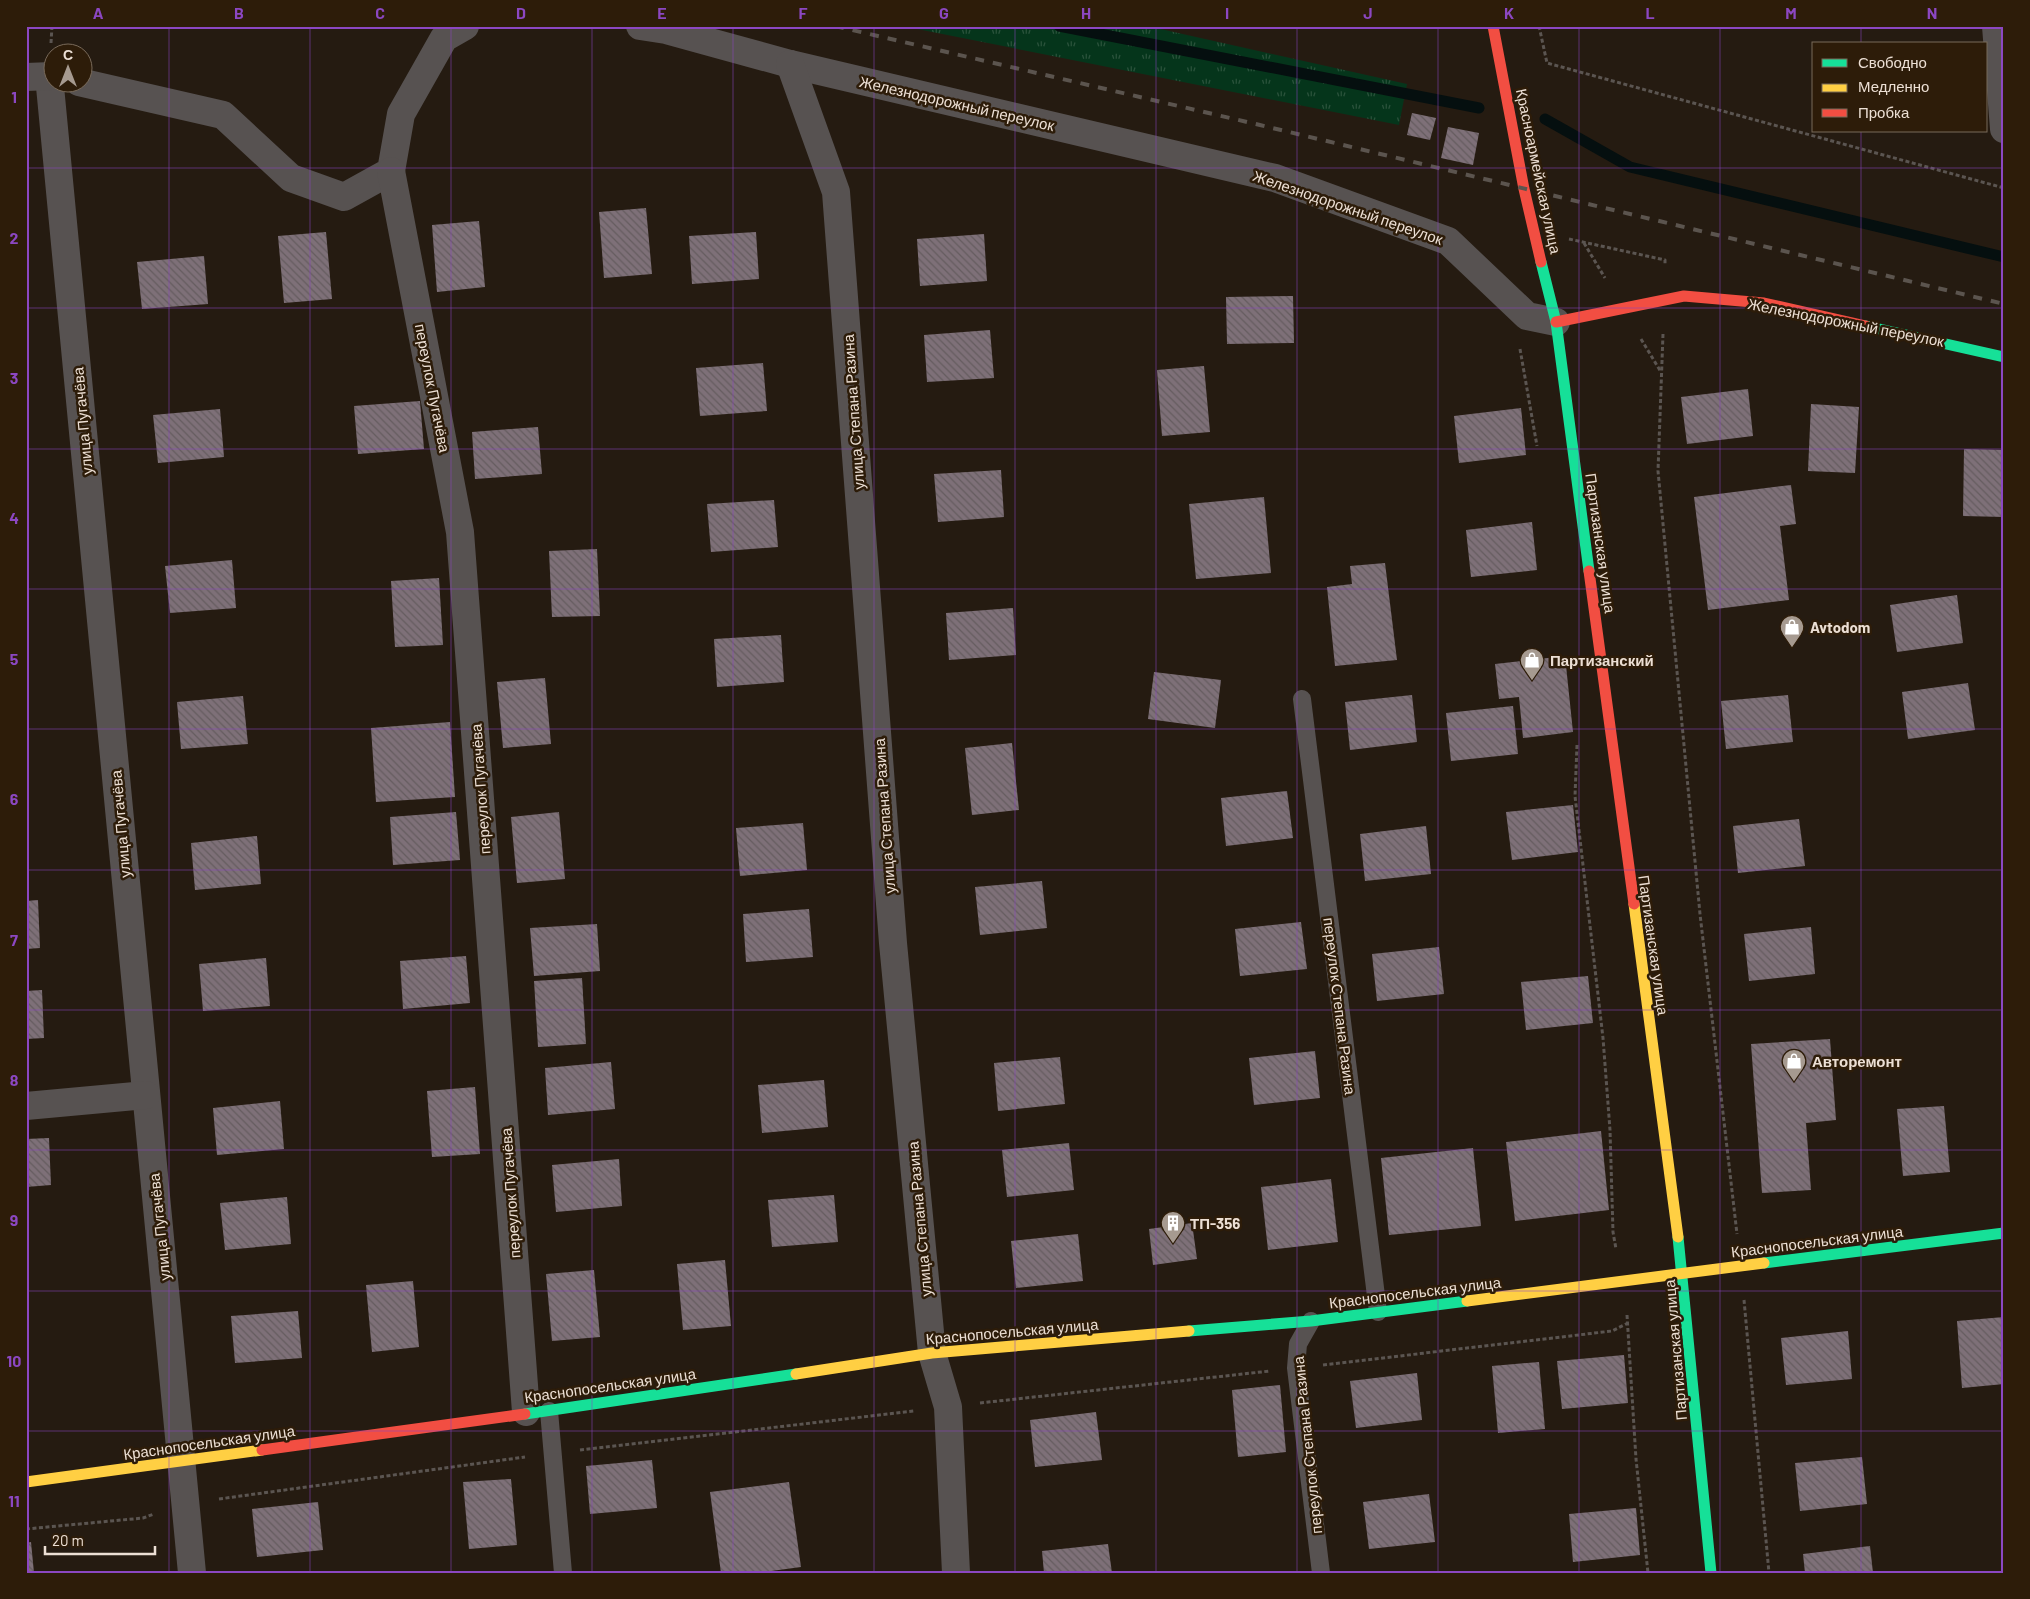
<svg xmlns="http://www.w3.org/2000/svg" width="2030" height="1599" viewBox="0 0 2030 1599" font-family="Barlow,sans-serif">
  <defs>
    <pattern id="grass-tufts" width="24" height="20" patternUnits="userSpaceOnUse" patternTransform="scale(1.25)"><rect width="24" height="20" fill="#05351b"/><path d="M3 7l-1-3M5 7V3M7 7l1-3M15 17l-1-3M17 17v-4M19 17l1-3" fill="none" stroke="#2a523b"/></pattern>
    <pattern id="building-back-hatch" width="6" height="6" patternUnits="userSpaceOnUse" patternTransform="scale(1.25)"><rect width="6" height="6" fill="#7e7078"/><path d="M-1 5l2 2M0 0l6 6M5-1l2 2" fill="none" stroke="#655c5f"/></pattern>
  </defs>
  <rect width="100%" height="100%" fill="#251b11"/>
  <polygon fill="url(#grass-tufts)" points="902,26 1147,26 1407,84 1399,125"/>
  <g fill="none" stroke-linecap="round" stroke-linejoin="round">
    <g stroke="#050f0f" stroke-width="11">
      <polyline points="1059,26 1479,108"/>
      <polyline points="1545,119 1630,167 2004,257"/>
    </g>
  </g>
  <g fill="url(#building-back-hatch)">
    <polygon points="1412,113 1436,118 1430,140 1407,135"/>
    <polygon points="1448,127 1479,133 1473,165 1441,158"/>
    <polygon points="646,208 652,274 604,278 599,212"/>
    <polygon points="479,221 485,287 437,292 432,225"/>
    <polygon points="326,232 332,299 284,303 278,236"/>
    <polygon points="756,232 759,279 692,284 689,236"/>
    <polygon points="984,234 987,281 920,286 917,239"/>
    <polygon points="204,256 208,304 142,309 137,262"/>
    <polygon points="1293,296 1294,343 1227,344 1226,297"/>
    <polygon points="990,330 994,378 927,382 924,335"/>
    <polygon points="763,363 767,411 700,416 696,368"/>
    <polygon points="1204,366 1210,432 1162,436 1157,370"/>
    <polygon points="1748,389 1753,436 1687,444 1681,397"/>
    <polygon points="420,401 424,449 358,454 354,406"/>
    <polygon points="1811,404 1859,407 1855,473 1808,471"/>
    <polygon points="1521,408 1526,455 1459,463 1454,416"/>
    <polygon points="220,409 224,457 158,463 153,415"/>
    <polygon points="538,427 542,474 475,479 472,432"/>
    <polygon points="1964,449 2004,450 2004,517 1963,516"/>
    <polygon points="1001,470 1004,517 938,522 934,474"/>
    <polygon points="1791,485 1796,524 1780,526 1789,600 1708,610 1694,497"/>
    <polygon points="1264,497 1271,573 1196,579 1189,504"/>
    <polygon points="774,500 778,547 711,552 707,504"/>
    <polygon points="1532,522 1537,570 1471,577 1466,530"/>
    <polygon points="597,549 600,616 552,617 549,551"/>
    <polygon points="232,560 236,608 170,613 165,566"/>
    <polygon points="1385,563 1397,660 1335,666 1327,587 1352,584 1350,566"/>
    <polygon points="439,578 443,645 395,647 391,581"/>
    <polygon points="1957,595 1963,643 1897,652 1890,605"/>
    <polygon points="1013,608 1016,655 949,660 946,613"/>
    <polygon points="781,635 784,682 717,687 714,639"/>
    <polygon points="1565,656 1573,732 1523,738 1519,697 1499,699 1495,664"/>
    <polygon points="1154,672 1221,680 1215,728 1148,719"/>
    <polygon points="545,678 551,744 503,748 497,682"/>
    <polygon points="1968,683 1975,730 1908,739 1902,692"/>
    <polygon points="1412,695 1417,742 1350,750 1345,702"/>
    <polygon points="1788,695 1793,742 1726,749 1721,701"/>
    <polygon points="243,696 248,744 181,749 177,702"/>
    <polygon points="1513,706 1518,754 1451,761 1446,713"/>
    <polygon points="450,722 455,797 376,802 371,728"/>
    <polygon points="1012,743 1019,810 972,815 965,748"/>
    <polygon points="1287,791 1293,838 1226,846 1221,798"/>
    <polygon points="1573,805 1578,852 1512,860 1506,812"/>
    <polygon points="456,812 460,860 393,865 390,817"/>
    <polygon points="559,812 565,879 517,883 511,817"/>
    <polygon points="1799,819 1805,866 1738,873 1733,826"/>
    <polygon points="803,823 807,870 740,876 736,828"/>
    <polygon points="1426,826 1431,874 1365,881 1360,834"/>
    <polygon points="257,836 261,884 195,890 191,843"/>
    <polygon points="1042,881 1047,928 980,935 975,887"/>
    <polygon points="38,900 40,948 26,949 26,901"/>
    <polygon points="809,909 813,957 746,962 743,914"/>
    <polygon points="1301,922 1307,969 1240,976 1235,929"/>
    <polygon points="597,924 600,971 534,976 530,928"/>
    <polygon points="1811,927 1815,974 1749,981 1744,934"/>
    <polygon points="1439,947 1444,994 1377,1001 1372,954"/>
    <polygon points="466,956 470,1003 403,1009 400,961"/>
    <polygon points="266,958 270,1006 203,1011 199,964"/>
    <polygon points="1588,976 1593,1023 1526,1030 1521,982"/>
    <polygon points="582,978 586,1044 538,1047 534,981"/>
    <polygon points="42,990 44,1038 26,1039 26,991"/>
    <polygon points="1830,1039 1836,1120 1806,1123 1811,1190 1762,1193 1751,1044"/>
    <polygon points="1315,1051 1320,1098 1254,1105 1249,1058"/>
    <polygon points="1060,1057 1065,1104 998,1111 994,1063"/>
    <polygon points="611,1062 615,1109 548,1115 545,1068"/>
    <polygon points="824,1080 828,1127 762,1133 758,1085"/>
    <polygon points="475,1087 480,1154 432,1157 427,1091"/>
    <polygon points="280,1101 284,1149 217,1155 213,1108"/>
    <polygon points="1944,1106 1950,1172 1903,1176 1897,1109"/>
    <polygon points="1601,1131 1609,1210 1515,1221 1506,1142"/>
    <polygon points="49,1138 51,1185 26,1187 26,1139"/>
    <polygon points="1069,1143 1074,1190 1007,1197 1002,1150"/>
    <polygon points="1473,1148 1481,1226 1389,1235 1381,1158"/>
    <polygon points="619,1159 622,1206 556,1212 552,1165"/>
    <polygon points="1331,1179 1338,1242 1268,1250 1261,1187"/>
    <polygon points="834,1195 838,1242 772,1247 768,1200"/>
    <polygon points="287,1197 291,1244 225,1250 220,1203"/>
    <polygon points="1192,1223 1197,1259 1153,1265 1149,1229"/>
    <polygon points="1078,1234 1083,1281 1016,1288 1011,1241"/>
    <polygon points="725,1260 731,1326 683,1330 677,1264"/>
    <polygon points="594,1270 600,1337 552,1341 546,1274"/>
    <polygon points="413,1281 419,1347 372,1352 366,1285"/>
    <polygon points="298,1311 302,1358 235,1363 231,1316"/>
    <polygon points="2004,1317 2004,1384 1962,1388 1957,1321"/>
    <polygon points="1848,1331 1852,1379 1786,1385 1781,1338"/>
    <polygon points="1624,1355 1628,1403 1562,1409 1557,1361"/>
    <polygon points="1539,1362 1545,1429 1498,1433 1492,1366"/>
    <polygon points="1417,1373 1422,1420 1356,1428 1350,1381"/>
    <polygon points="1280,1385 1286,1452 1238,1457 1232,1390"/>
    <polygon points="1096,1412 1102,1460 1035,1467 1030,1420"/>
    <polygon points="1862,1457 1867,1504 1800,1511 1795,1463"/>
    <polygon points="652,1460 657,1508 590,1514 586,1466"/>
    <polygon points="511,1479 517,1545 469,1549 463,1482"/>
    <polygon points="789,1482 801,1567 757,1573 721,1573 710,1492"/>
    <polygon points="1429,1494 1435,1542 1369,1549 1363,1502"/>
    <polygon points="318,1502 323,1550 257,1557 252,1509"/>
    <polygon points="1636,1508 1640,1555 1573,1562 1569,1514"/>
    <polygon points="31,1542 34,1573 26,1573 26,1543"/>
    <polygon points="1108,1544 1112,1573 1044,1573 1042,1551"/>
    <polygon points="1870,1546 1873,1573 1805,1573 1803,1554"/>
  </g>
  <g fill="none" stroke-linecap="round" stroke-linejoin="round">
    <g stroke="#5b5551" stroke-width="3" stroke-dasharray="4 2.5" stroke-linecap="butt">
      <polyline points="1539,26 1547,63 2004,188"/>
      <polyline points="51,43 52,26"/>
      <polyline points="1569,239 1665,260 1665,265"/>
      <polyline points="1584,243 1605,278"/>
      <polyline points="1663,334 1658,471 1700,914 1737,1234"/>
      <polyline points="1641,339 1661,372"/>
      <polyline points="1520,349 1537,446"/>
      <polyline points="1577,745 1575,796 1603,1038 1610,1130 1613,1232 1616,1249"/>
      <polyline points="1744,1300 1769,1573"/>
      <polyline points="1627,1315 1636,1459 1648,1573"/>
      <polyline points="1323,1365 1612,1331 1628,1323"/>
      <polyline points="980,1403 1270,1371"/>
      <polyline points="580,1450 914,1411"/>
      <polyline points="219,1499 525,1457"/>
      <polyline points="26,1529 143,1518 154,1514"/>
    </g>
    <g stroke="#575251" stroke-width="18">
      <polyline points="1302,699 1378,1312"/>
      <polyline points="1311,1321 1298,1344 1296,1368 1321,1573"/>
      <polyline points="549,1411 563,1573"/>
    </g>
    <g stroke="#575251" stroke-width="28">
      <polyline points="640,26 666,30 790,64 1275,178 1448,241 1527,316 1556,322"/>
      <polyline points="1996,26 2004,129"/>
      <polyline points="790,64 836,192 893,943 932,1353 948,1407 956,1573"/>
      <polyline points="49,76 192,1573"/>
      <polyline points="26,77 52,76"/>
      <polyline points="79,82 223,115 291,178 344,197 391,171 401,114 444,38 465,26"/>
      <polyline points="391,171 460,532 526,1412"/>
      <polyline points="26,1106 146,1095"/>
    </g>
    <g stroke="#16e098" stroke-width="11">
      <polyline points="1541,262 1556,322 1589,571"/>
      <polyline points="1866,326 2004,357"/>
      <polyline points="1678,1237 1711,1573"/>
      <polyline points="1764,1263 2004,1233"/>
      <polyline points="1189,1331 1311,1321 1467,1301"/>
      <polyline points="525,1414 796,1374"/>
    </g>
    <g stroke="#ffcf43" stroke-width="11">
      <polyline points="1634,904 1678,1237"/>
      <polyline points="1467,1301 1764,1263"/>
      <polyline points="796,1374 932,1353 1189,1331"/>
      <polyline points="26,1482 262,1450"/>
    </g>
    <g stroke="#f24e42" stroke-width="11">
      <polyline points="1493,26 1524,189 1541,262"/>
      <polyline points="1556,322 1684,296 1764,303 1866,326"/>
      <polyline points="1589,571 1634,904"/>
      <polyline points="262,1450 525,1414"/>
    </g>
    <polyline stroke="#5b544e" stroke-width="4" stroke-dasharray="9 9" stroke-linecap="butt" points="835,26 1260,125 2004,304"/>
  </g>
  <path fill="none" stroke="#8c47c2" stroke-width="1" stroke-opacity="0.55" d="M 169,26 L 169,1573M 310,26 L 310,1573M 451,26 L 451,1573M 592,26 L 592,1573M 733,26 L 733,1573M 874,26 L 874,1573M 1015,26 L 1015,1573M 1156,26 L 1156,1573M 1297,26 L 1297,1573M 1438,26 L 1438,1573M 1579,26 L 1579,1573M 1720,26 L 1720,1573M 1861,26 L 1861,44M 1861,131 L 1861,1573M 26,168 L 2004,168M 26,308 L 2004,308M 26,449 L 2004,449M 26,589 L 2004,589M 26,729 L 2004,729M 26,870 L 2004,870M 26,1010 L 2004,1010M 26,1150 L 2004,1150M 26,1291 L 2004,1291M 26,1431 L 2004,1431"/>
  <defs>
    <g id="shop-pin" transform="scale(1.25)"><path d="M0 17L-7.5 6A9.5 9.5 0 1 1 7.5 6Z" fill="#a69a90" stroke="#2d1c09"/><path d="M-5-2.5h2.3a2.7 3.5 0 0 1 5.4 0H5L5.5 6h-11ZM-1.5-2.5h3a1.5 2.3 0 0 0-3 0Z" fill="#fff"/></g>
    <g id="building-pin" transform="scale(1.25)"><path d="M0 17L-7.5 6A9.5 9.5 0 1 1 7.5 6Z" fill="#a69a90" stroke="#2d1c09"/><path d="M-4-6H4V6H1V3H-1V6H-4ZM-2.5-4.3h1.7v1.8h-1.7ZM.8-4.3h1.7v1.8H.8ZM-2.5-1h1.7V.8h-1.7ZM.8-1h1.7V.8H.8Z" fill="#fff"/></g>
  </defs>
  <g fill-rule="evenodd">
    <use href="#shop-pin" x="1792" y="627"/>
    <use href="#shop-pin" x="1532" y="660"/>
    <use href="#shop-pin" x="1794" y="1061"/>
    <use href="#building-pin" x="1173" y="1223"/>
  </g>
  <g text-anchor="middle" dominant-baseline="central" stroke-width="5" stroke-linejoin="round" paint-order="stroke">
    <g font-size="15" fill="#ecdfd4" stroke="#2d1c09">
      <text transform="translate(957 103) rotate(13)">Железнодорожный переулок</text>
      <text transform="translate(1539 171) rotate(78)">Красноармейская улица</text>
      <text transform="translate(1348 207) rotate(19)">Железнодорожный переулок</text>
      <text transform="translate(1846 322) rotate(11)">Железнодорожный переулок</text>
      <text transform="translate(433 388) rotate(79)">переулок Пугачёва</text>
      <text transform="translate(853 412) rotate(-94)">улица Степана Разина</text>
      <text transform="translate(82 421) rotate(-95)">улица Пугачёва</text>
      <text transform="translate(1601 543) rotate(82)">Партизанская улица</text>
      <text transform="translate(480 789) rotate(-94)">переулок Пугачёва</text>
      <text transform="translate(884 816) rotate(-94)">улица Степана Разина</text>
      <text transform="translate(120 824) rotate(-95)">улица Пугачёва</text>
      <text transform="translate(1654 945) rotate(82)">Партизанская улица</text>
      <text transform="translate(1340 1006) rotate(83)">переулок Степана Разина</text>
      <text transform="translate(510 1193) rotate(-94)">переулок Пугачёва</text>
      <text transform="translate(919 1219) rotate(-95)">улица Степана Разина</text>
      <text transform="translate(159 1227) rotate(-96)">улица Пугачёва</text>
      <text transform="translate(1817 1241) rotate(-7)">Краснопосельская улица</text>
      <text transform="translate(1415 1292) rotate(-7)">Краснопосельская улица</text>
      <text transform="translate(1012 1331) rotate(-5)">Краснопосельская улица</text>
      <text transform="translate(1675 1350) rotate(-95)">Партизанская улица</text>
      <text transform="translate(610 1385) rotate(-8)">Краснопосельская улица</text>
      <text transform="translate(209 1442) rotate(-8)">Краснопосельская улица</text>
      <text transform="translate(1307 1445) rotate(-96)">переулок Степана Разина</text>
    </g>
    <g font-size="15" font-weight="bold" fill="#ecdfd4" stroke="#2d1c09" text-anchor="start">
      <text x="1810" y="627">Avtodom</text>
      <text x="1550" y="660">Партизанский</text>
      <text x="1812" y="1061">Авторемонт</text>
      <text x="1190" y="1223">ТП-356</text>
    </g>
  </g>
  <rect width="2030" height="1599" fill="none" stroke="#2d1c09" stroke-width="55"/>
  <rect x="1812" y="42" width="175" height="90" fill="#2d1c09" stroke="#796a5a"/>
  <rect x="1822" y="59" width="25" height="8" fill="#16e098" stroke="#796a5a"/>
  <text x="1858" y="68" font-size="15" fill="#ecdfd4">Свободно</text>
  <rect x="1822" y="84" width="25" height="8" fill="#ffcf43" stroke="#796a5a"/>
  <text x="1858" y="92" font-size="15" fill="#ecdfd4">Медленно</text>
  <rect x="1822" y="109" width="25" height="8" fill="#f24e42" stroke="#796a5a"/>
  <text x="1858" y="118" font-size="15" fill="#ecdfd4">Пробка</text>
  <g transform="translate(68 68)"><circle r="24" fill="#2d1c09" stroke="#796a5a"/>
  <path d="M0-4L9 19L0 12L-9 19Z" fill="#a69a90"/>
  <text y="-8" font-size="14" font-weight="bold" text-anchor="middle" fill="#ecdfd4">С</text>
  </g>
  <path d="M45 1546v8h110v-8" fill="none" stroke="#ecdfd4" stroke-width="2.5"/>
  <text x="52" y="1546" font-size="15" fill="#ecdfd4" stroke="#2d1c09" stroke-width="4" paint-order="stroke">20 m</text>
  <rect x="28" y="28" width="1974" height="1544" fill="none" stroke="#8c47c2" stroke-width="2"/>
  <g font-size="16" text-anchor="middle" font-weight="bold" fill="#8c47c2">
    <text x="98" y="19">A</text>
    <text x="239" y="19">B</text>
    <text x="380" y="19">C</text>
    <text x="521" y="19">D</text>
    <text x="662" y="19">E</text>
    <text x="803" y="19">F</text>
    <text x="944" y="19">G</text>
    <text x="1086" y="19">H</text>
    <text x="1227" y="19">I</text>
    <text x="1368" y="19">J</text>
    <text x="1509" y="19">K</text>
    <text x="1650" y="19">L</text>
    <text x="1791" y="19">M</text>
    <text x="1932" y="19">N</text>
    <text x="14" y="103">1</text>
    <text x="14" y="244">2</text>
    <text x="14" y="384">3</text>
    <text x="14" y="524">4</text>
    <text x="14" y="665">5</text>
    <text x="14" y="805">6</text>
    <text x="14" y="946">7</text>
    <text x="14" y="1086">8</text>
    <text x="14" y="1226">9</text>
    <text x="14" y="1367">10</text>
    <text x="14" y="1507">11</text>
  </g>
</svg>
